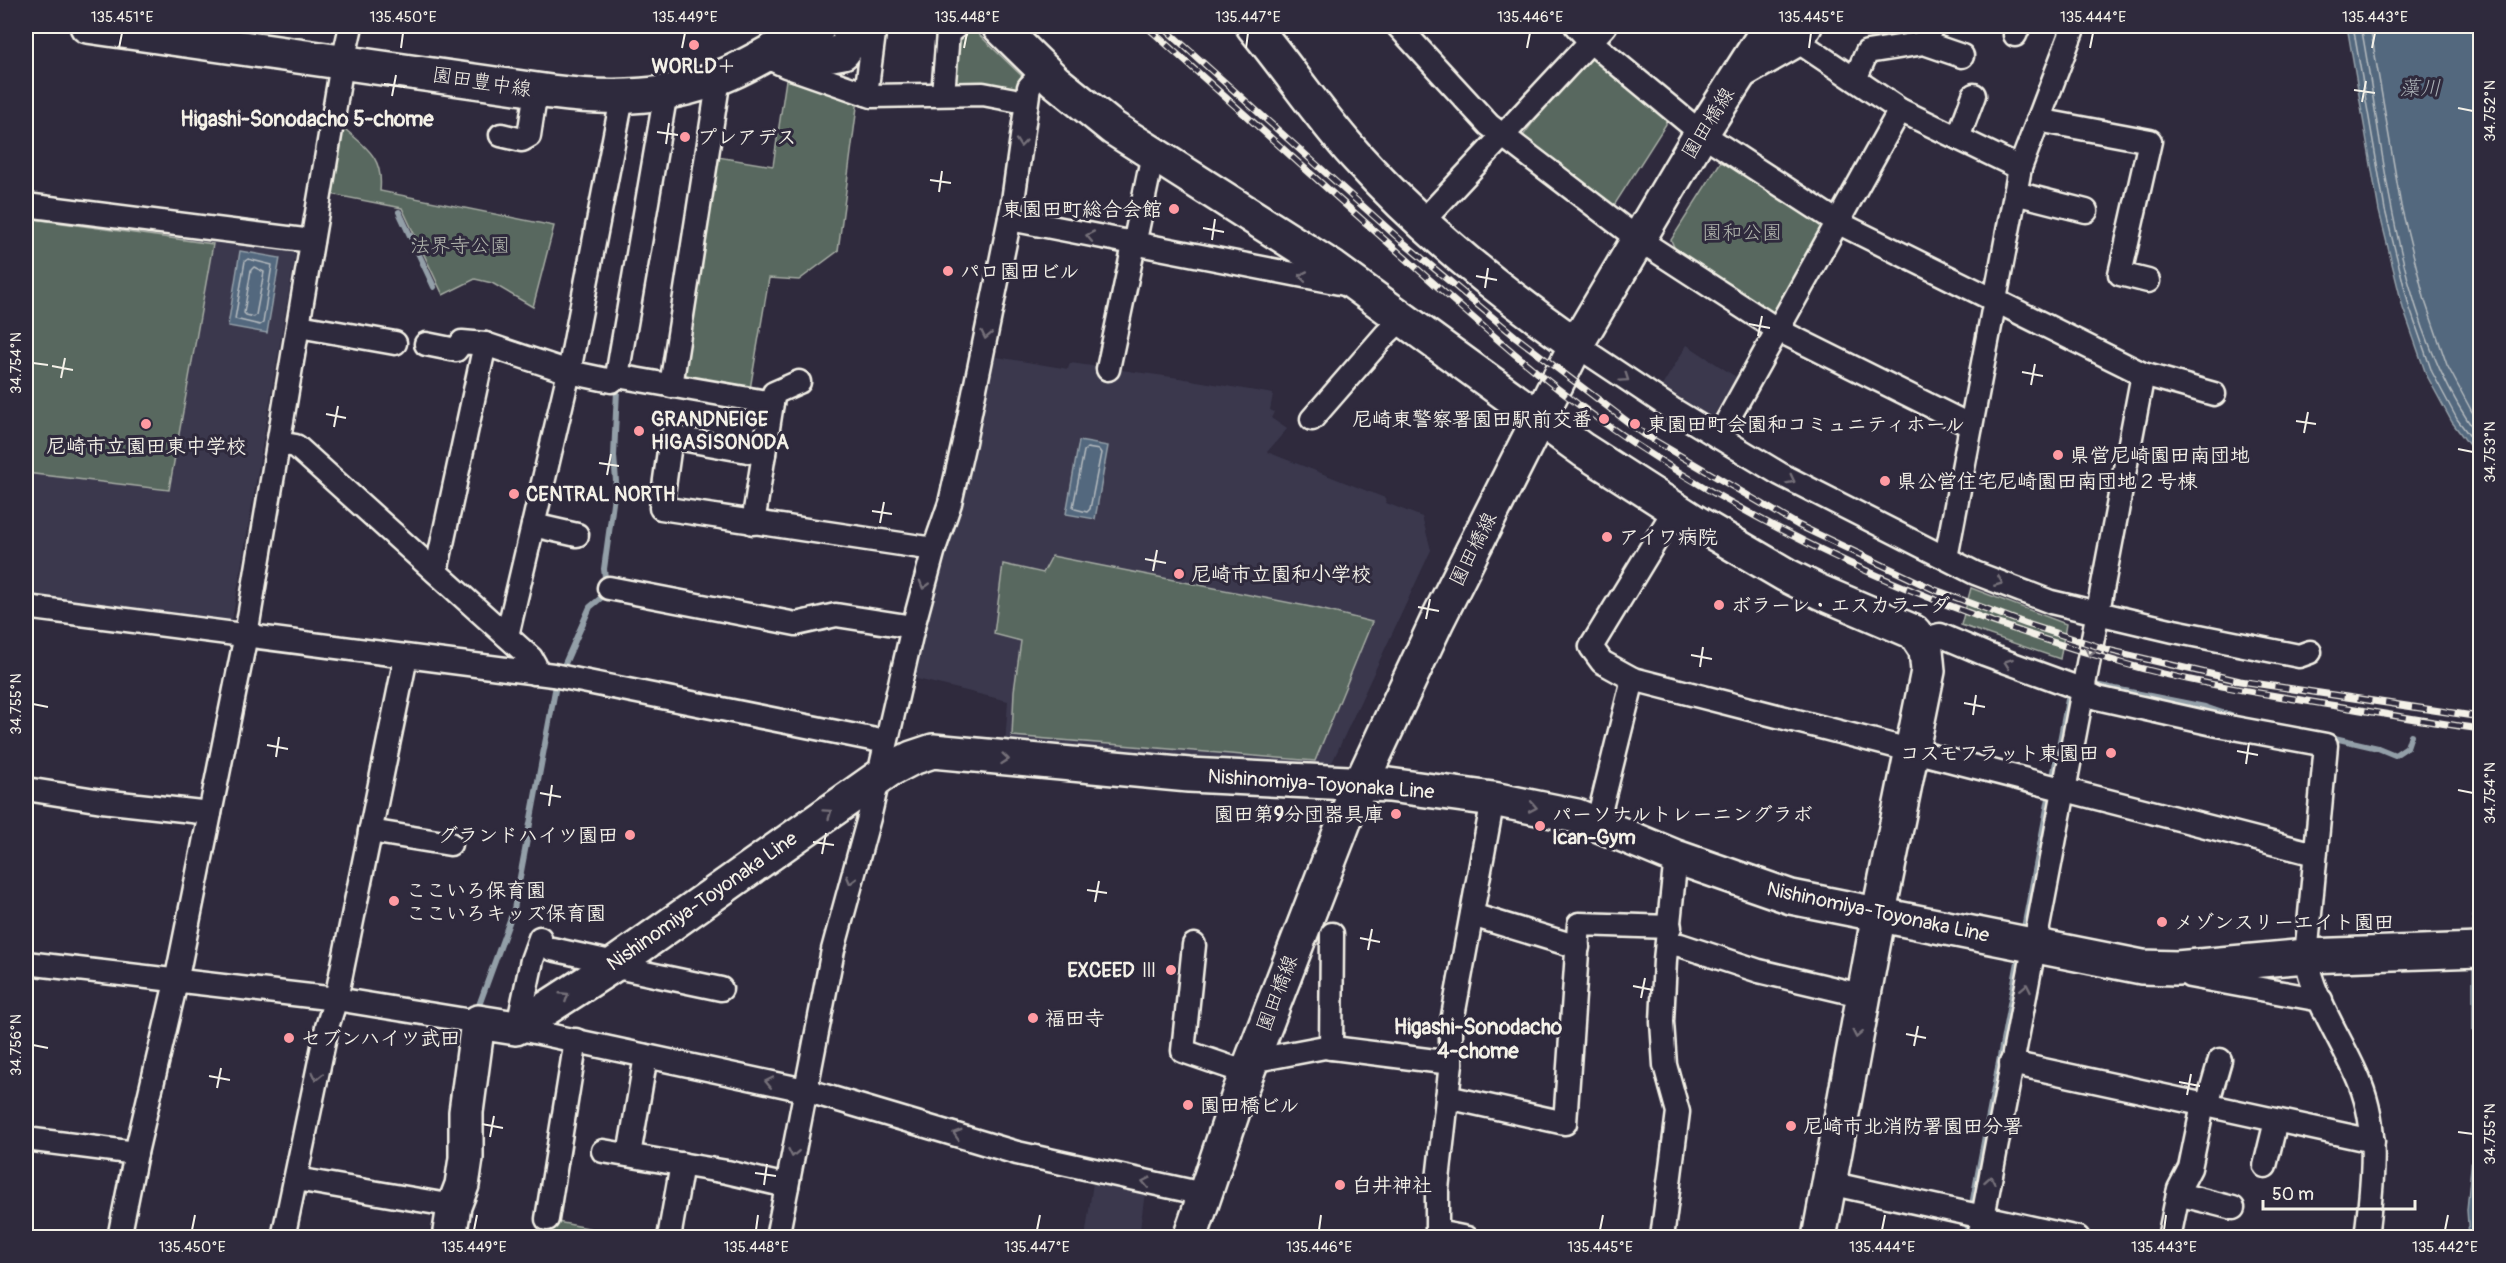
<svg xmlns="http://www.w3.org/2000/svg" width="2506" height="1263" viewBox="0 0 2506 1263" font-family="Pangolin,'Klee One',sans-serif">
  <rect width="100%" height="100%" fill="#2f2a3d"/>
  <filter id="ink" filterUnits="userSpaceOnUse"><feTurbulence type="fractalNoise" baseFrequency=".0167" numOctaves="2"/><feDisplacementMap in="SourceGraphic" scale="12" xChannelSelector="R" yChannelSelector="G"/><feConvolveMatrix kernelMatrix="1 2 1 2 8 2 1 2 1" color-interpolation-filters="sRGB"/></filter>
  <g filter="url(#ink)">
    <g fill="#3b394e">
      <polygon points="26,210 292,245 296,251 232,620 225,624 26,597"/>
      <polygon points="1687,345 1736,377 1712,418 1662,386"/>
      <polygon points="991,356 1068,369 1070,363 1179,378 1273,394 1270,410 1274,412 1271,418 1287,429 1267,452 1385,498 1386,503 1422,517 1431,550 1328,771 1005,745 1008,701 913,678 943,556 957,520"/>
      <polygon points="1093,1183 1145,1192 1139,1237 1085,1238"/>
    </g>
    <g fill="#58685f" stroke="#a6aca4" stroke-width="1.5">
      <polygon points="970,26 1025,79 1018,95 949,89 954,38"/>
      <polygon points="1592,53 1665,107 1666,124 1613,207 1522,137 1580,59"/>
      <polygon points="786,80 858,99 838,251 799,280 769,278 749,395 679,382 712,156 773,166"/>
      <path d="M 338,123 C 363,146 384,154 380,191 L 554,226 L 533,307 L 492,283 L 475,279 L 443,295 L 402,208 L 330,194 Z"/>
      <polygon points="1733,161 1820,218 1824,230 1776,314 1768,314 1678,256 1671,240 1720,163"/>
      <polygon points="26,218 213,244 169,490 26,473"/>
      <polygon points="1052,556 1316,608 1372,622 1315,761 1012,736 1014,691 1021,641 994,634 1003,564 1043,573"/>
      <polygon points="1971,588 2066,624 2060,659 1961,625"/>
      <polygon points="547,1220 620,1234 619,1238 544,1238"/>
    </g>
    <g fill="#53687e" stroke="#939fa8" stroke-width="1.5">
      <polygon points="2347,26 2480,26 2480,460 2452,422 2426,374 2403,308 2379,211"/>
      <polygon points="240,251 280,258 267,333 228,326"/>
      <polygon points="1079,441 1108,446 1095,519 1066,514"/>
      <polygon points="2480,847 2480,1033 2473,1031 2473,916 2479,904"/>
      <polygon points="2480,1073 2480,1190 2478,1192 2480,1237 2469,1237 2467,1210"/>
    </g>
    <g fill="none" stroke-linecap="round" stroke-linejoin="round">
      <g stroke="#b4babe" stroke-width="1.5">
        <polyline points="2353,26 2385,210 2409,306 2432,372 2457,419 2480,450"/>
        <path d="M 2361,26 C 2386,160 2396,326 2480,438"/>
        <polyline points="2370,26 2401,206 2425,301 2447,365 2471,410 2480,423"/>
        <polygon points="248,259 272,265 263,323 260,325 235,319 245,261"/>
        <polygon points="254,267 264,272 256,315 254,317 246,315 244,313 251,270"/>
        <polygon points="1087,448 1099,450 1101,453 1090,509 1087,512 1075,509 1073,507 1084,451"/>
        <polyline points="2475,1238 2473,1210 2480,1129"/>
      </g>
      <g stroke="#939fa8" stroke-width="6">
        <polyline points="399,212 434,287"/>
        <polyline points="563,668 590,607 607,593 604,569 616,481 614,456 617,390 611,389"/>
        <polyline points="2090,684 2205,707 2240,719"/>
        <polyline points="2330,737 2378,748 2395,755 2407,747 2411,735"/>
        <polyline points="2023,933 2070,689"/>
        <polyline points="482,1009 478,1008 514,909 556,685"/>
        <polyline points="1971,1210 2020,951"/>
        <polyline points="1966,1238 1969,1220"/>
      </g>
      <g stroke="#f4f1e8" stroke-width="27">
        <g id="street">
          <polyline points="1398,26 1489,125 1638,239 1778,330 1971,426"/>
          <polyline points="1576,26 1591,42 1701,133 1839,223 2143,374 2214,394"/>
          <polyline points="2015,35 2019,26"/>
          <polyline points="1796,40 1900,110 2020,168"/>
          <polyline points="1924,43 1962,56"/>
          <polyline points="765,56 786,66 872,96 983,94 1025,102"/>
          <polyline points="1855,79 1867,52 1924,43 1932,26"/>
          <polyline points="866,94 875,26"/>
          <polyline points="943,94 948,33 957,26"/>
          <polyline points="2038,120 2150,141 2120,274 2148,281"/>
          <polyline points="501,135 522,140 529,136 536,90"/>
          <polyline points="1958,138 1974,95"/>
          <polyline points="2015,193 2086,211"/>
          <polyline points="26,205 312,241"/>
          <polyline points="1010,219 1350,285"/>
          <polyline points="1422,222 1605,26"/>
          <polyline points="299,326 395,343"/>
          <polyline points="426,344 456,350 462,342 485,344 569,372 612,381 617,376 772,403 753,523"/>
          <polyline points="1576,345 1672,409 1780,474 1975,573 2051,602 2174,631 2299,656 2310,652"/>
          <polyline points="1108,369 1153,154"/>
          <polyline points="617,376 666,92"/>
          <polyline points="671,386 719,78"/>
          <polyline points="772,403 774,393 799,382"/>
          <polyline points="1312,419 1386,334 1402,319"/>
          <polyline points="1718,437 1900,110"/>
          <polyline points="278,443 296,446 531,658 535,665 534,673"/>
          <polyline points="764,454 671,437 661,508 934,549"/>
          <polyline points="1675,509 1591,647 1602,662 1633,679 2315,854"/>
          <polyline points="533,525 577,535"/>
          <polyline points="1946,558 2020,168 2074,26"/>
          <polyline points="436,572 485,344"/>
          <polyline points="609,588 796,624 836,615 913,627"/>
          <polyline points="26,607 553,675 886,742"/>
          <polyline points="507,636 569,372 622,98"/>
          <path d="M 1921,640 L 1940,635 L 1985,654 L 2078,688 L 2097,698 L 2218,725 L 2326,745 L 2306,956 C 2312,999 2344,1042 2360,1083 C 2380,1132 2372,1186 2366,1238"/>
          <polyline points="26,789 102,801 210,813"/>
          <polyline points="1597,824 1633,679"/>
          <polyline points="370,831 450,844"/>
          <polyline points="1472,915 1578,947"/>
          <polyline points="1669,944 1680,945 1759,971 1865,996"/>
          <polyline points="1194,945 1183,1051 1247,1073"/>
          <polyline points="552,949 615,963"/>
          <polyline points="26,963 336,999 478,1022"/>
          <polyline points="612,966 721,989"/>
          <polyline points="2190,976 2321,1000"/>
          <polyline points="518,1026 532,960 540,938"/>
          <polyline points="516,1028 805,1090 1017,1153 1203,1194"/>
          <polyline points="1331,1048 1332,934"/>
          <polyline points="1251,1061 1325,1047 1451,1063"/>
          <polyline points="2011,1063 2373,1141"/>
          <polyline points="1447,1097 1565,1123 1579,924 1670,927"/>
          <polyline points="26,1139 136,1153"/>
          <polyline points="603,1151 727,1172 787,1186"/>
          <polyline points="629,1155 646,1056"/>
          <polyline points="2265,1166 2276,1121"/>
          <polyline points="296,1179 454,1206"/>
          <polyline points="1829,1183 2078,1238"/>
          <polyline points="2178,1194 2233,1208"/>
          <polyline points="547,1219 576,1040"/>
          <polyline points="1437,1232 1467,1238"/>
          <polyline points="119,1238 136,1153 176,982 246,635 341,70 351,26"/>
          <polyline points="283,1238 327,1027 336,999 406,657"/>
          <polyline points="669,1238 682,1164"/>
          <polyline points="777,1238 833,950 870,814 913,627 934,549 950,503 964,442 1012,208 1029,87 1044,71"/>
          <polyline points="1437,1238 1437,1189 1451,1063 1451,1027 1493,799"/>
          <polyline points="1662,1238 1678,1112 1665,1065 1662,1022 1665,960 1676,857"/>
          <polyline points="1979,1238 2143,374"/>
          <polyline points="2169,1238 2179,1189 2190,1168 2203,1105 2209,1098 2220,1060"/>
        </g>
      </g>
      <g stroke="#f4f1e8" stroke-width="38">
        <g id="secondary">
          <path d="M 87,26 L 551,92 C 612,100 673,99 730,73 C 761,59 789,40 819,26"/>
          <polyline points="999,26 1055,81 1113,128 1333,268 1583,450 1692,520 1786,575 1820,592 1914,632 1926,650 1928,671 1882,897 1819,1238"/>
          <path d="M 1253,26 C 1288,68 1318,114 1355,155 C 1420,227 1496,289 1576,345"/>
          <polyline points="772,54 796,52 832,54 843,52 852,40 850,30 846,26"/>
          <polyline points="1744,70 1796,40 1805,26"/>
          <polyline points="449,1238 454,1206 462,1185 466,1158 466,1112 478,1022 516,1028 612,966 889,770 912,758 933,751 1189,775 1389,785 1493,799 1577,816 1676,857 1791,897 2142,967 2177,968 2306,956 2480,950"/>
          <polyline points="1190,1238 1240,1091 1349,809 1437,621 1576,345 1696,142 1770,26"/>
        </g>
      </g>
      <use href="#street" stroke="#2f2a3d" stroke-width="22"/>
      <use href="#secondary" stroke="#2f2a3d" stroke-width="33"/>
      <g stroke="#f4f1e8" stroke-width="7">
        <g id="rail">
          <path d="M 1146,26 C 1234,105 1323,185 1412,264 C 1472,317 1532,372 1597,418 C 1755,530 1936,611 2122,663 C 2184,681 2248,691 2312,702 C 2368,711 2424,721 2480,729"/>
          <polyline points="1162,26 1405,244 1516,337 1645,435 1798,525 1933,589 2027,624 2112,651 2240,681 2480,717"/>
        </g>
      </g>
      <use href="#rail" stroke="#2f2a3d" stroke-width="4.5" stroke-dasharray="14" stroke-linecap="butt"/>
    </g>
    <defs><path id="oneway-chevron" d="M-2-3.5L2.5 0L-2 3.5" fill="none" stroke-width="1.6" stroke-linecap="round" stroke-linejoin="round" transform="scale(1.5)"/></defs>
    <g stroke="#747079">
      <use href="#oneway-chevron" transform="translate(1021 143) rotate(96)"/>
      <use href="#oneway-chevron" transform="translate(1090 236) rotate(-169)"/>
      <use href="#oneway-chevron" transform="translate(1303 276) rotate(-169)"/>
      <use href="#oneway-chevron" transform="translate(986 335) rotate(102)"/>
      <use href="#oneway-chevron" transform="translate(1625 378) rotate(34)"/>
      <use href="#oneway-chevron" transform="translate(1791 480) rotate(27)"/>
      <use href="#oneway-chevron" transform="translate(1999 582) rotate(22)"/>
      <use href="#oneway-chevron" transform="translate(924 585) rotate(106)"/>
      <use href="#oneway-chevron" transform="translate(2090 652) rotate(101)"/>
      <use href="#oneway-chevron" transform="translate(2008 663) rotate(-160)"/>
      <use href="#oneway-chevron" transform="translate(1005 759) rotate(6)"/>
      <use href="#oneway-chevron" transform="translate(1533 807) rotate(11)"/>
      <use href="#oneway-chevron" transform="translate(828 813) rotate(-35)"/>
      <use href="#oneway-chevron" transform="translate(851 880) rotate(105)"/>
      <use href="#oneway-chevron" transform="translate(2026 988) rotate(-79)"/>
      <use href="#oneway-chevron" transform="translate(565 996) rotate(-33)"/>
      <use href="#oneway-chevron" transform="translate(1857 1034) rotate(101)"/>
      <use href="#oneway-chevron" transform="translate(317 1076) rotate(102)"/>
      <use href="#oneway-chevron" transform="translate(769 1082) rotate(-168)"/>
      <use href="#oneway-chevron" transform="translate(957 1134) rotate(-163)"/>
      <use href="#oneway-chevron" transform="translate(793 1153) rotate(101)"/>
      <use href="#oneway-chevron" transform="translate(1990 1180) rotate(-80)"/>
      <use href="#oneway-chevron" transform="translate(1146 1182) rotate(-168)"/>
    </g>
  </g>
  <path fill="none" stroke="#f4f1e8" stroke-width="2" d="M 119,48 L 122,33M 401,48 L 403,33M 682,48 L 685,33M 964,48 L 967,33M 1246,48 L 1248,33M 1527,48 L 1530,33M 1809,48 L 1811,33M 2090,48 L 2093,33M 2372,48 L 2375,33M 384,84 L 405,87M 2354,90 L 2375,93M 392,96 L 396,75M 2362,102 L 2366,81M 2458,108 L 2473,111M 657,132 L 678,135M 666,144 L 669,123M 930,180 L 951,183M 939,192 L 942,171M 1203,228 L 1224,232M 1212,240 L 1215,219M 1476,276 L 1497,280M 1485,288 L 1488,268M 1749,324 L 1770,328M 1758,336 L 1762,316M 33,363 L 48,365M 52,366 L 73,370M 2022,372 L 2043,376M 61,378 L 65,358M 2031,385 L 2035,364M 326,414 L 346,418M 2296,421 L 2316,424M 334,427 L 338,406M 2304,433 L 2308,412M 2458,449 L 2473,452M 599,463 L 619,466M 607,475 L 611,454M 872,511 L 892,514M 880,523 L 884,502M 1145,559 L 1166,563M 1153,571 L 1157,550M 1418,607 L 1439,611M 1426,619 L 1430,599M 1691,655 L 1712,659M 1700,667 L 1703,647M 1964,703 L 1985,707M 33,704 L 48,707M 1973,715 L 1976,695M 267,745 L 288,749M 2237,751 L 2258,755M 276,757 L 279,737M 2246,764 L 2249,743M 2458,790 L 2473,793M 540,793 L 561,797M 549,806 L 552,785M 813,842 L 834,845M 822,854 L 826,833M 1087,890 L 1107,893M 1095,902 L 1099,881M 1360,938 L 1380,942M 1368,950 L 1372,929M 1633,986 L 1653,990M 1641,998 L 1645,978M 1906,1034 L 1926,1038M 33,1045 L 48,1048M 1914,1046 L 1918,1026M 209,1076 L 230,1080M 2179,1082 L 2200,1086M 217,1088 L 221,1068M 2187,1095 L 2191,1074M 482,1124 L 503,1128M 2458,1132 L 2473,1134M 490,1137 L 494,1116M 755,1173 L 776,1176M 764,1185 L 767,1164M 192,1230 L 195,1215M 474,1230 L 477,1215M 756,1230 L 758,1215M 1037,1230 L 1040,1215M 1319,1230 L 1321,1215M 1600,1230 L 1603,1215M 1882,1230 L 1885,1215M 2164,1230 L 2166,1215M 2445,1230 L 2448,1215"/>
  <g fill="#ff9aa2" stroke="#2f2a3d" stroke-width="2">
    <circle cx="694" cy="45" r="6"/>
    <circle cx="685" cy="137" r="6"/>
    <circle cx="1174" cy="209" r="6"/>
    <circle cx="948" cy="271" r="6"/>
    <circle cx="1604" cy="419" r="6"/>
    <circle cx="146" cy="424" r="6"/>
    <circle cx="1635" cy="424" r="6"/>
    <circle cx="639" cy="431" r="6"/>
    <circle cx="2058" cy="455" r="6"/>
    <circle cx="1885" cy="481" r="6"/>
    <circle cx="514" cy="494" r="6"/>
    <circle cx="1607" cy="537" r="6"/>
    <circle cx="1179" cy="574" r="6"/>
    <circle cx="1719" cy="605" r="6"/>
    <circle cx="2111" cy="753" r="6"/>
    <circle cx="1396" cy="814" r="6"/>
    <circle cx="1540" cy="826" r="6"/>
    <circle cx="630" cy="835" r="6"/>
    <circle cx="394" cy="901" r="6"/>
    <circle cx="2162" cy="922" r="6"/>
    <circle cx="1171" cy="970" r="6"/>
    <circle cx="1033" cy="1018" r="6"/>
    <circle cx="289" cy="1038" r="6"/>
    <circle cx="1188" cy="1105" r="6"/>
    <circle cx="1791" cy="1126" r="6"/>
    <circle cx="1340" cy="1185" r="6"/>
  </g>
  <g text-anchor="middle" dominant-baseline="central" stroke-width="6" stroke-linejoin="round" paint-order="stroke">
    <g font-size="20" font-weight="bold" fill="#f4f1e8" stroke="#2f2a3d" text-anchor="start">
      <text x="694" y="66" text-anchor="middle">WORLD＋</text>
      <text x="697" y="137">プレアデス</text>
      <text x="1162" y="209" text-anchor="end">東園田町総合会館</text>
      <text x="960" y="271">パロ園田ビル</text>
      <text x="651" y="419">GRANDNEIGE<tspan x="651" dy="23">HIGASISONODA</tspan></text>
      <text x="1592" y="419" text-anchor="end">尼崎東警察署園田駅前交番</text>
      <text x="1647" y="424">東園田町会園和コミュニティホール</text>
      <text x="146" y="446" text-anchor="middle">尼崎市立園田東中学校</text>
      <text x="2070" y="455">県営尼崎園田南団地</text>
      <text x="1897" y="481">県公営住宅尼崎園田南団地２号棟</text>
      <text x="526" y="494">CENTRAL NORTH</text>
      <text x="1619" y="537">アイワ病院</text>
      <text x="1191" y="574">尼崎市立園和小学校</text>
      <text x="1731" y="605">ボラーレ・エスカラーダ</text>
      <text x="2099" y="753" text-anchor="end">コスモフラット東園田</text>
      <text x="1384" y="814" text-anchor="end">園田第9分団器具庫</text>
      <text x="1552" y="814">パーソナルトレーニングラボ<tspan x="1552" dy="23">Ican-Gym</tspan></text>
      <text x="618" y="835" text-anchor="end">グランドハイツ園田</text>
      <text x="406" y="890">ここいろ保育園<tspan x="406" dy="23">ここいろキッズ保育園</tspan></text>
      <text x="2174" y="922">メゾンスリーエイト園田</text>
      <text x="1159" y="970" text-anchor="end">EXCEED Ⅲ</text>
      <text x="1045" y="1018">福田寺</text>
      <text x="301" y="1038">セブンハイツ武田</text>
      <text x="1200" y="1105">園田橋ビル</text>
      <text x="1803" y="1126">尼崎市北消防署園田分署</text>
      <text x="1352" y="1185">白井神社</text>
    </g>
    <g font-size="20" fill="#f4f1e8" stroke="#2f2a3d">
      <text transform="translate(482 82) rotate(9)">園田豊中線</text>
      <text transform="translate(1708 123) rotate(-58)">園田橋線</text>
      <text transform="translate(1473 549) rotate(-63)">園田橋線</text>
      <text transform="translate(1321 784) rotate(4)">Nishinomiya-Toyonaka Line</text>
      <text transform="translate(702 901) rotate(-35)">Nishinomiya-Toyonaka Line</text>
      <text transform="translate(1878 912) rotate(12)">Nishinomiya-Toyonaka Line</text>
      <text transform="translate(1277 993) rotate(-69)">園田橋線</text>
    </g>
    <g font-size="20" fill="#b6bab1" stroke="#2f2a3d">
      <text x="1742" y="232">園和公園</text>
      <text x="460" y="245">法界寺公園</text>
    </g>
    <g font-size="21" font-style="italic" fill="#acb3b8" stroke="#2f2a3d">
      <text x="2420" y="88">藻川</text>
    </g>
    <g font-size="21" font-weight="bold" fill="#f4f1e8" stroke="#2f2a3d">
      <text x="307" y="119">Higashi-Sonodacho 5-chome</text>
      <text x="1478" y="1027">Higashi-Sonodacho<tspan x="1478" dy="24">4-chome</tspan></text>
    </g>
  </g>
  <rect width="2506" height="1263" fill="none" stroke="#2f2a3d" stroke-width="66"/>
  <path d="M2263 1200v9h152v-9" fill="none" stroke="#f4f1e8" stroke-width="3"/>
  <text x="2272" y="1200" font-size="18" fill="#f4f1e8" stroke="#2f2a3d" stroke-width="4.5" paint-order="stroke">50 m</text>
  <rect x="33" y="33" width="2440" height="1197" fill="none" stroke="#f4f1e8" stroke-width="2"/>
  <g font-size="15" text-anchor="middle" fill="#f4f1e8">
    <text x="122" y="22">135.451°E</text>
    <text x="403" y="22">135.450°E</text>
    <text x="685" y="22">135.449°E</text>
    <text x="967" y="22">135.448°E</text>
    <text x="1248" y="22">135.447°E</text>
    <text x="1530" y="22">135.446°E</text>
    <text x="1811" y="22">135.445°E</text>
    <text x="2093" y="22">135.444°E</text>
    <text x="2375" y="22">135.443°E</text>
    <text transform="translate(2490 111) rotate(-90)" y="5">34.752°N</text>
    <text transform="translate(16 363) rotate(-90)" y="5">34.754°N</text>
    <text transform="translate(2490 452) rotate(-90)" y="5">34.753°N</text>
    <text transform="translate(16 704) rotate(-90)" y="5">34.755°N</text>
    <text transform="translate(2490 793) rotate(-90)" y="5">34.754°N</text>
    <text transform="translate(16 1045) rotate(-90)" y="5">34.756°N</text>
    <text transform="translate(2490 1134) rotate(-90)" y="5">34.755°N</text>
    <text x="192" y="1252">135.450°E</text>
    <text x="474" y="1252">135.449°E</text>
    <text x="756" y="1252">135.448°E</text>
    <text x="1037" y="1252">135.447°E</text>
    <text x="1319" y="1252">135.446°E</text>
    <text x="1600" y="1252">135.445°E</text>
    <text x="1882" y="1252">135.444°E</text>
    <text x="2164" y="1252">135.443°E</text>
    <text x="2445" y="1252">135.442°E</text>
  </g>
</svg>
